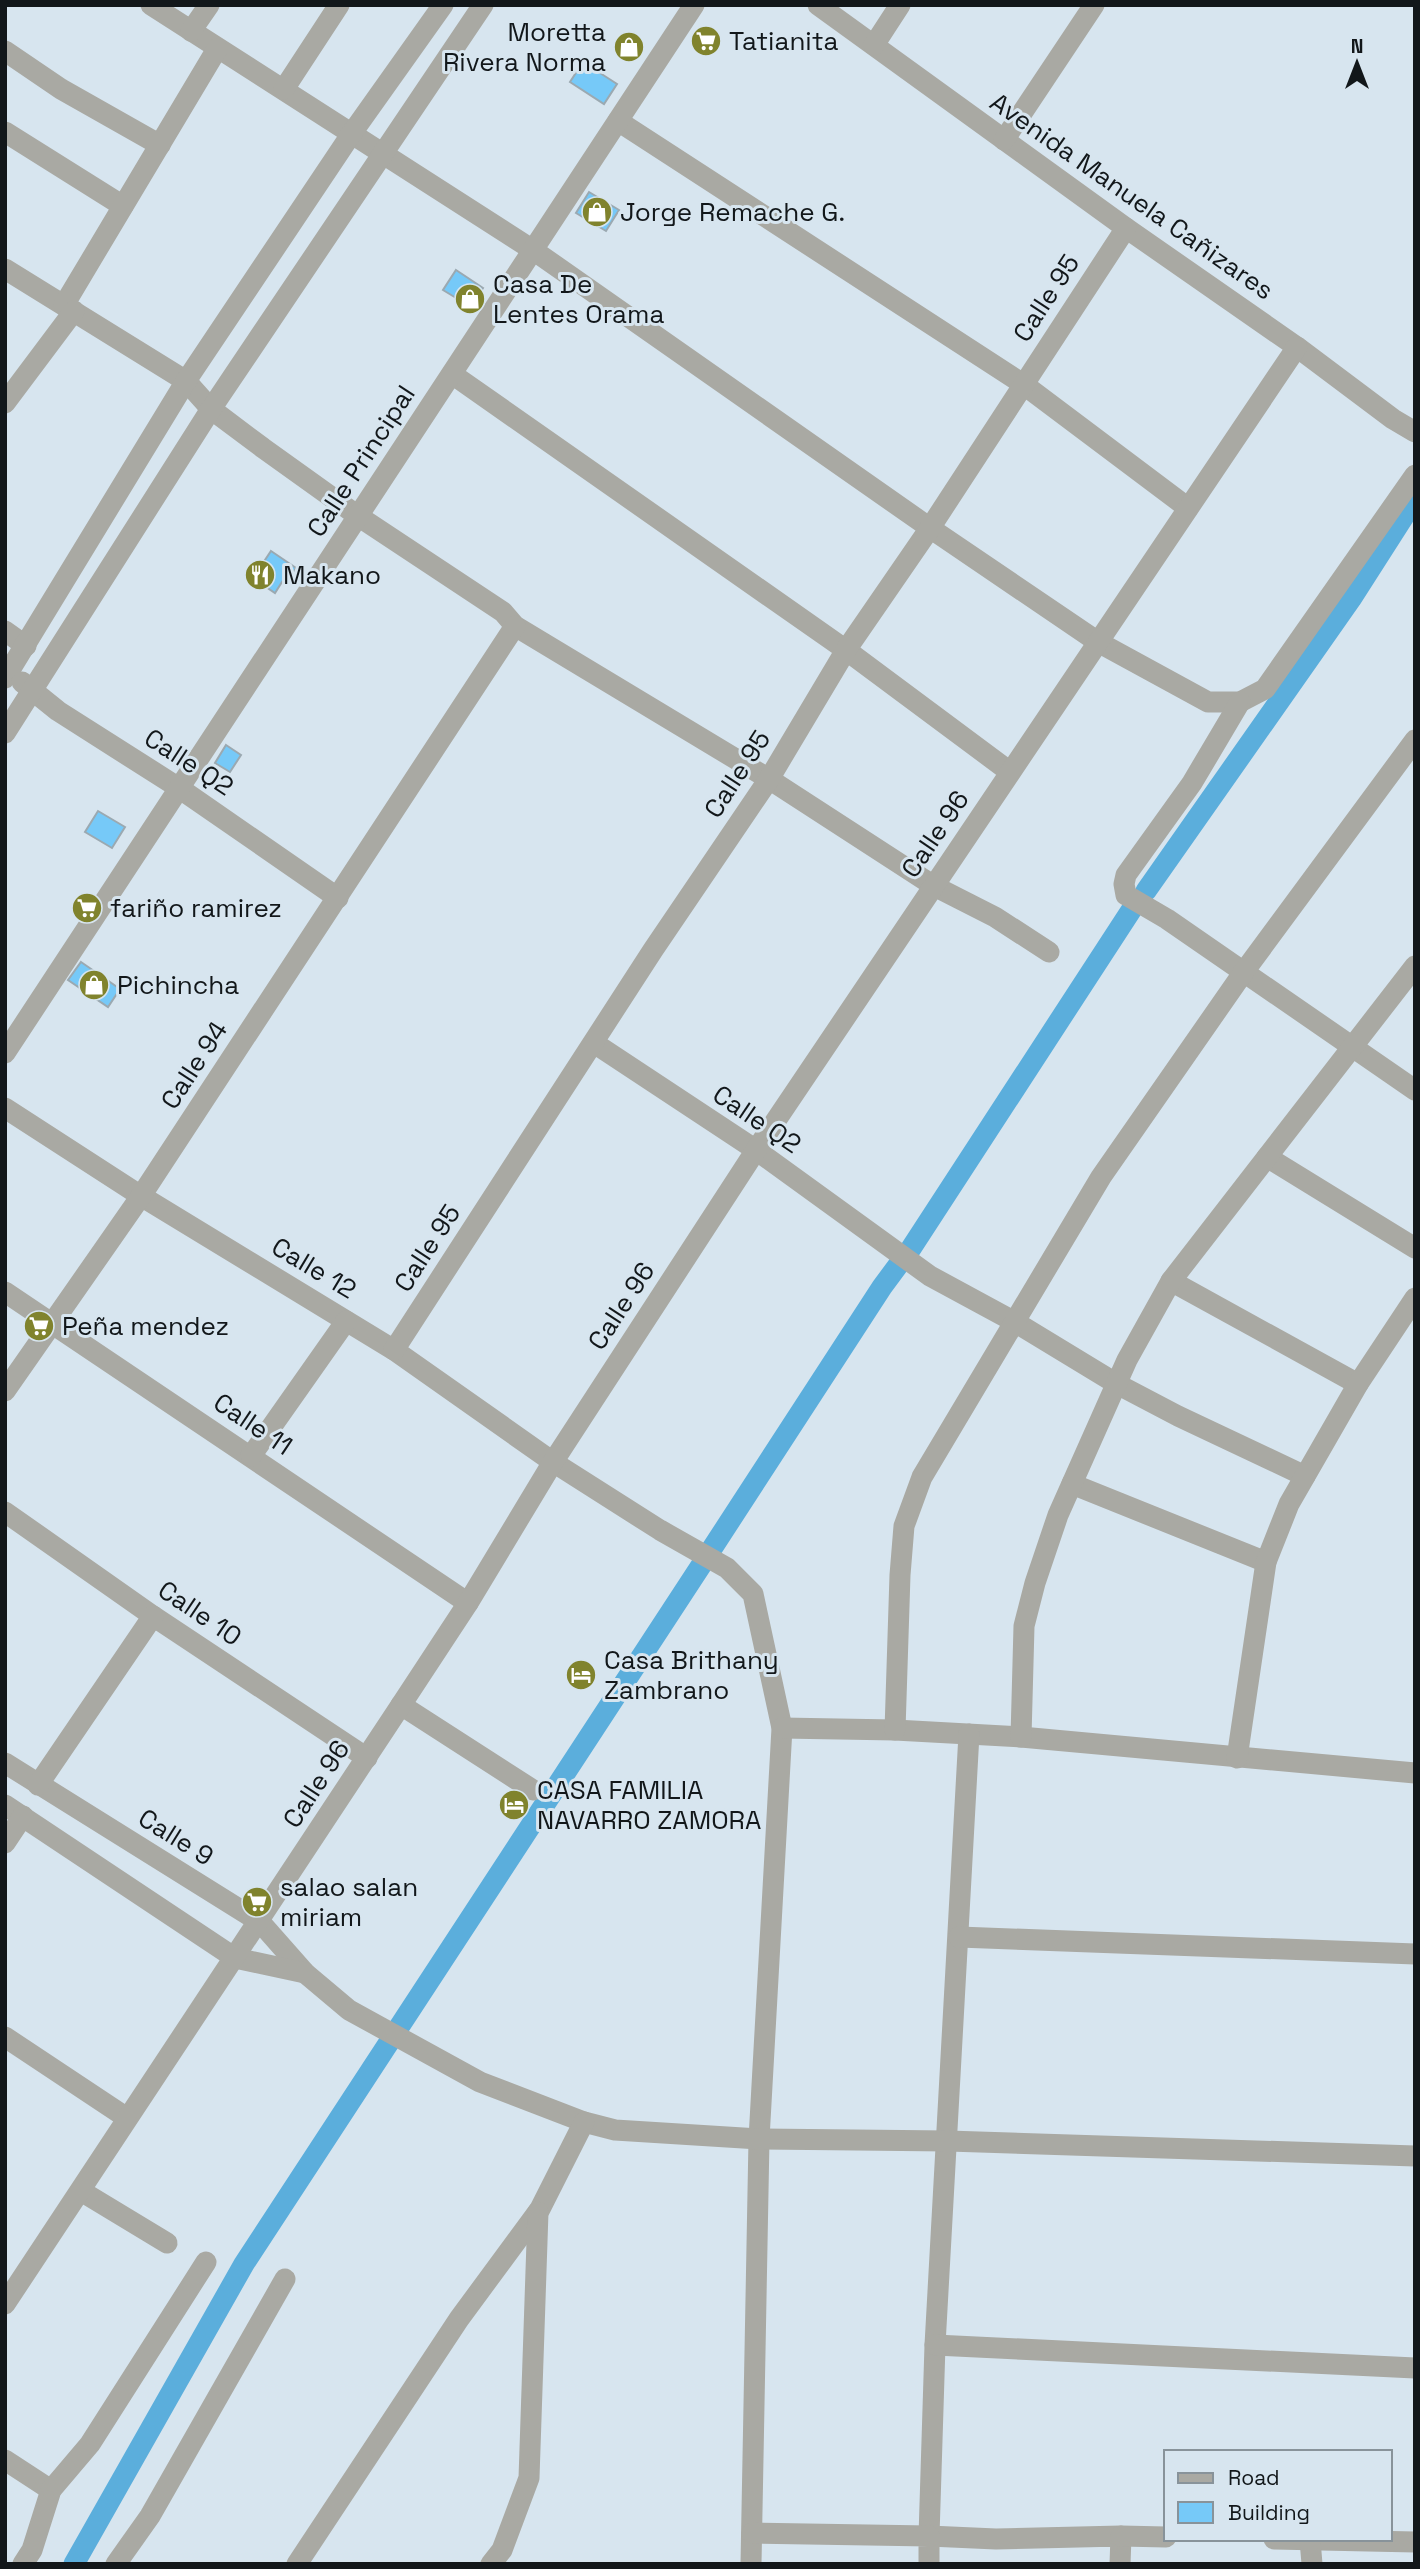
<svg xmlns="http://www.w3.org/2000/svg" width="1420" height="2569" viewBox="0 0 1420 2569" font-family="'Space Grotesk',sans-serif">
  <rect width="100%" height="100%" fill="#d7e5ef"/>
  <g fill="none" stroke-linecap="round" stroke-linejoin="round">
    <g stroke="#5baedc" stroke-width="21">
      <polyline points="1146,891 1351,599 1415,499"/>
      <polyline points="908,1253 1132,909"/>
      <polyline points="711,1550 882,1287 902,1260"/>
      <polyline points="74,2564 244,2264 704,1561"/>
    </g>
  </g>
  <g fill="#76c9f8" stroke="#9ba9b1" stroke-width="2">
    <polygon points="583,62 617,84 604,104 570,82"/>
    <polygon points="589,192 619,210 606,231 576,213"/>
    <polygon points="456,270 483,288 471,307 443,290"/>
    <polygon points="271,551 296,568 285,584 282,582 275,593 253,578"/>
    <polygon points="226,745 241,755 230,772 215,763"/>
    <polygon points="98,811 125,827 112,848 85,832"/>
    <polygon points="81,962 120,989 108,1007 68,980"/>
  </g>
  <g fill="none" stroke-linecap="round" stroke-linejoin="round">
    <g stroke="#a9a9a3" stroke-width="21">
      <polyline points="151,5 533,250 930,528 1098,642 1208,702 1240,702 1265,689 1415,475"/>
      <polyline points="818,5 1126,228 1297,347 1393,419 1415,432"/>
      <polyline points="191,31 209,5"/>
      <polyline points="874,45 900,5"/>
      <polyline points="5,51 61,89 160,145"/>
      <polyline points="284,89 339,5"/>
      <polyline points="618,121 1023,384 1188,508"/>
      <polyline points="5,132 123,206"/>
      <polyline points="1004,140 1094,5"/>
      <polyline points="5,269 186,381 211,409 263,448 358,516 503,612 515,626 769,779 934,886 995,917 1049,952"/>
      <polyline points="64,305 217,49"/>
      <polyline points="452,374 846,650 1010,772"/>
      <polyline points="5,403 74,311"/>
      <polyline points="5,631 26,646"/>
      <polyline points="5,678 186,381 352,133 443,5"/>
      <polyline points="22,682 58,711 179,788 338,898"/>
      <polyline points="1240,702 1192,783 1126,875 1124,884 1126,895 1167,919 1415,1090"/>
      <polyline points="5,733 211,409 483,5"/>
      <polyline points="594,1043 756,1150 930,1276 1015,1322 1117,1384 1178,1416 1305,1476"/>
      <polyline points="5,1053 694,5"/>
      <polyline points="5,1108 141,1196 394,1350 553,1462 660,1530 727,1568 753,1594 782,1728 759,2139 751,2564"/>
      <polyline points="1267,1157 1415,1248"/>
      <polyline points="1171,1281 1358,1384"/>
      <polyline points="5,1292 468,1603"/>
      <polyline points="394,1350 653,950 769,779 846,650 930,528 1126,228"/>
      <polyline points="5,1391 141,1196 515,626"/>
      <polyline points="251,1456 346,1321"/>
      <polyline points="1072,1484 1266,1562"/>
      <polyline points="5,1512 153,1616 367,1758"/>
      <polyline points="401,1705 533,1790"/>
      <polyline points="782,1728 895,1730 1021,1737 1415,1773"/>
      <polyline points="895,1730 900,1575 904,1526 922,1477 1101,1177 1243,973 1415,740"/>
      <polyline points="969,1734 935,2345 929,2536 996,2539 1121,2536 1120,2564"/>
      <polyline points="1021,1737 1024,1626 1035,1583 1058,1515 1127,1360 1171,1281 1415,966"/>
      <polyline points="1237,1758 1266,1562 1289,1504 1358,1384 1415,1298"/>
      <polyline points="5,1763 260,1922 305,1973 349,2010 480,2082 584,2122 615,2130 759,2139 948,2141 1415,2156"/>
      <polyline points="38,1785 153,1616"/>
      <polyline points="5,1805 235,1958 305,1973"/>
      <polyline points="5,1843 23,1816"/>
      <polyline points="959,1937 1415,1954"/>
      <polyline points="5,2037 127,2118"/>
      <polyline points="81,2191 167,2243"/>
      <polyline points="5,2304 401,1705 468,1603 553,1462 756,1150 1297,347"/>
      <polyline points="935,2345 1415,2368"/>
      <polyline points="5,2460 51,2490"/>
      <polyline points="752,2533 929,2536 929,2564"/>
      <polyline points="1121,2536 1166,2537"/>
      <polyline points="1274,2539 1415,2542"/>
      <polyline points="1310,2540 1312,2564"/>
      <polyline points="23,2564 32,2550 51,2490 90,2444 206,2262"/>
      <polyline points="116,2564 150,2516 285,2279"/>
      <polyline points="297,2564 459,2319 540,2209 584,2122"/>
      <polyline points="491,2564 502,2550 529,2478 538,2212"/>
    </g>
  </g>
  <defs>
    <g id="supermarket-disc" transform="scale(1.575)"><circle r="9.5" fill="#80832d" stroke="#d7e5ef"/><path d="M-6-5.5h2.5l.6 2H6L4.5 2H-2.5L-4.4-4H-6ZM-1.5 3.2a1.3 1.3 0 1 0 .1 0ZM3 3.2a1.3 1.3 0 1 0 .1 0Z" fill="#fff"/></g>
    <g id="shop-disc" transform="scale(1.575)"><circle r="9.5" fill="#80832d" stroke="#d7e5ef"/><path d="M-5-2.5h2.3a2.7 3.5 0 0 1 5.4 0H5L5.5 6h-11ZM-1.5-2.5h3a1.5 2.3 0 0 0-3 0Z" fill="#fff"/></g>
    <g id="restaurant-disc" transform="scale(1.575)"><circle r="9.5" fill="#80832d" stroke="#d7e5ef"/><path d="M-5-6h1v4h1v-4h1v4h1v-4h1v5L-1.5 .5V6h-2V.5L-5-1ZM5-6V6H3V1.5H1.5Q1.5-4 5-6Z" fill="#fff"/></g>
    <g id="hotel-disc" transform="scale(1.575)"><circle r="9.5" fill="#80832d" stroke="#d7e5ef"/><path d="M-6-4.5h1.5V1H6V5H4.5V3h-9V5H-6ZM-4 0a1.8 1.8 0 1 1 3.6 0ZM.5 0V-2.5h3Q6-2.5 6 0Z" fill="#fff"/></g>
  </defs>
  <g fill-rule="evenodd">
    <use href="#supermarket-disc" x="706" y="41"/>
    <use href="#shop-disc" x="629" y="47"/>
    <use href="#shop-disc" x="597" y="212"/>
    <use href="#shop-disc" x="470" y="299"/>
    <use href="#restaurant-disc" x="260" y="575"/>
    <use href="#supermarket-disc" x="87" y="908"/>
    <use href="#shop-disc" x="94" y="985"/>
    <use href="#supermarket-disc" x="39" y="1326"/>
    <use href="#hotel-disc" x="581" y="1675"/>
    <use href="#hotel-disc" x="514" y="1805"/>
    <use href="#supermarket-disc" x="257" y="1902"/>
  </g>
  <g text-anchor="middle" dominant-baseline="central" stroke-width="6" stroke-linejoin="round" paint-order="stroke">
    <g font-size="26" fill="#12171a" stroke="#d7e5ef" text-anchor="start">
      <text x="606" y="32" text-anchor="end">Moretta<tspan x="606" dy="30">Rivera Norma</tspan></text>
      <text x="729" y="41">Tatianita</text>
      <text x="620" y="212">Jorge Remache G.</text>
      <text x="493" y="284">Casa De<tspan x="493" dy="30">Lentes Orama</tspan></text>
      <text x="283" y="575">Makano</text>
      <text x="110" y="908">fariño ramirez</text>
      <text x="117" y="985">Pichincha</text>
      <text x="62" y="1326">Peña mendez</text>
      <text x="604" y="1660">Casa Brithany<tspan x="604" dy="30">Zambrano</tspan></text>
      <text x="537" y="1790">CASA FAMILIA<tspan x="537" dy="30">NAVARRO ZAMORA</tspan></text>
      <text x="280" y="1887">salao salan<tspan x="280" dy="30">miriam</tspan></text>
    </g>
    <g font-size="26" fill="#12171a" stroke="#d7e5ef">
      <text transform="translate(1132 196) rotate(35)">Avenida Manuela Cañizares</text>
      <text transform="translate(1046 298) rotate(-57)">Calle 95</text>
      <text transform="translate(361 461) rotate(-57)">Calle Principal</text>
      <text transform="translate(189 762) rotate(33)">Calle Q2</text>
      <text transform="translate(737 774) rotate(-57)">Calle 95</text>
      <text transform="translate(935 834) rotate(-56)">Calle 96</text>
      <text transform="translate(194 1065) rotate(-57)">Calle 94</text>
      <text transform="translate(757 1119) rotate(34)">Calle Q2</text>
      <text transform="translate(427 1248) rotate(-57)">Calle 95</text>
      <text transform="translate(314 1268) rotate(31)">Calle 12</text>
      <text transform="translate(621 1306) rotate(-57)">Calle 96</text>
      <text transform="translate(253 1424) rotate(34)">Calle 11</text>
      <text transform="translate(200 1613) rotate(34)">Calle 10</text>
      <text transform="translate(316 1784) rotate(-57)">Calle 96</text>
      <text transform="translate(176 1837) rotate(32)">Calle 9</text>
    </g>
  </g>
  <rect width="1420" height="2569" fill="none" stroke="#12171a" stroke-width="14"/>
  <rect x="1164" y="2450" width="228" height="91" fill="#d7e5ef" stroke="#88939a" stroke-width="2"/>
  <rect x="1178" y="2473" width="35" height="10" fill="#a9a9a3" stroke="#88939a" stroke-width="2"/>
  <text x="1228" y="2485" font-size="21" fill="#12171a">Road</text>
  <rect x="1178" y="2502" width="35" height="21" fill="#76c9f8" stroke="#88939a" stroke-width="2"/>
  <text x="1228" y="2520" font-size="21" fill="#12171a">Building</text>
  <g transform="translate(1357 63)" stroke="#d7e5ef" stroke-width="5" paint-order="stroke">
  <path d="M0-5L12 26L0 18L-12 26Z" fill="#12171a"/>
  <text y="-10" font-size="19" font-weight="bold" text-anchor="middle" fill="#12171a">N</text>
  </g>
</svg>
